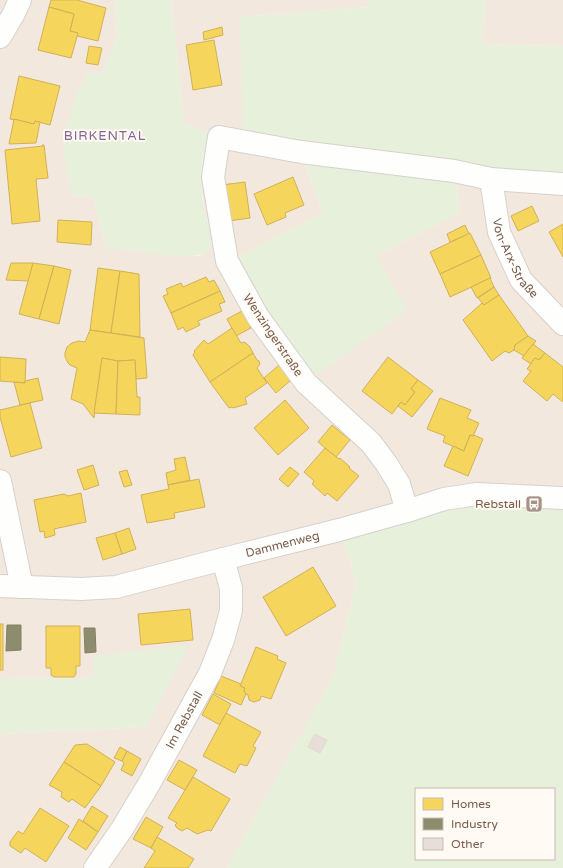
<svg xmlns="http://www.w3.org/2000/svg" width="563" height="868" viewBox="0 0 563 868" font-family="'Varela Round',sans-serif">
  <rect width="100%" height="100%" fill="#f9f5f0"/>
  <g fill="#f2e8de">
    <polygon points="0,0 115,0 117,40 101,74 72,197 93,196 106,247 167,255 199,256 206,253 212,235 205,212 201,186 204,150 210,134 184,123 171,0 369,0 368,7 240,17 299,139 301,152 323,214 238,257 375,256 460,212 454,171 563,179 563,507 343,538 356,583 333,678 227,868 0,868 0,734 146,727 94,656 94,678 0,679"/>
    <polygon points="485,0 563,0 563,46 482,44"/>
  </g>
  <g fill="#e7f0db" fill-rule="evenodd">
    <path d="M 115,0 L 171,0 L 184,123 L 210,134 C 208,140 205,145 204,151 C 200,172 200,191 205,212 C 207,222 216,241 210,250 C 201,264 122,249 106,247 L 93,196 L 72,197 L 62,143 L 77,93 L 87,73 L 101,74 L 117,40 Z"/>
    <polygon points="369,0 485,0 482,44 563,46 563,179 454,172 460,212 375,256 408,309 315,376 281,330 237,257 323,214 301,152 299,140 243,129 240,17 368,7"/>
    <path d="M 467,504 L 563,507 L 563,868 L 227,868 L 333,677 L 356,583 L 343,538 ZM 416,789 L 554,789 L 554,859 L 416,859 Z"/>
    <polygon points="189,645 146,727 0,734 0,679 94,678 94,656"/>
  </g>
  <g fill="#f6d55c" stroke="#d1b158">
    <polygon points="51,0 77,0 106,8 98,41 77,36 78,33 70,31 74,14 49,7"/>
    <polygon points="49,7 74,14 70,31 78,33 71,58 38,50"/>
    <polygon points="222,27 223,35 204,40 203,32"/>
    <polygon points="214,40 222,85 193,90 186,45"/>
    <polygon points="89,46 102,48 98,65 86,63"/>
    <polygon points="19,76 60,86 50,125 35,121 34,124 10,119"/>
    <polygon points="14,119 34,124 35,121 40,122 36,143 9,144"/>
    <polygon points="42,145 44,145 48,178 36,179 40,221 12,224 5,150 43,146"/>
    <polygon points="293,177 304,205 285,213 286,217 267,225 254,194"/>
    <polygon points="245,182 250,218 228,221 222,185"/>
    <polygon points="532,206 539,221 518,231 511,216"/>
    <polygon points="58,220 92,222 91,245 57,242"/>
    <polygon points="563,224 563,257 549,232"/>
    <polygon points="465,225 469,234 450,242 447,234"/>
    <polygon points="470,233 481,255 440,274 430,252"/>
    <polygon points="481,255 491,278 450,297 440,274"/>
    <polygon points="11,263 33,263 29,281 6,280"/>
    <polygon points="33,263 54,266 39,319 19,314"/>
    <polygon points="54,266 71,270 59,324 39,319"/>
    <polygon points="98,268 120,271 111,333 90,330"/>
    <polygon points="120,271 139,274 140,337 111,333"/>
    <polygon points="206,277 209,282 214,280 220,291 171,313 163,296 168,294 166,289 181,283 183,287"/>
    <polygon points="490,278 494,287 477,298 471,287"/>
    <polygon points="494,287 499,295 484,305 478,298"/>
    <polygon points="220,291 225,302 219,304 222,311 198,321 200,325 186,332 183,327 178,330 171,313"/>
    <polygon points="499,295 528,336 515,345 514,350 509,353 505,351 492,361 463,320 482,303 484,305"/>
    <polygon points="242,311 251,328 236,336 227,319"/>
    <polygon points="232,328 241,343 244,342 247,344 250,347 253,353 210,382 193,355 195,352 194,351 204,340 208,344"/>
    <polygon points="90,330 144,338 147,378 136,379 135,360 118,361 102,358 94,418 83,404 71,399 77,368 70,365 68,363 65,357 65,353 67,347 72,343 79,341 85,342"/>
    <polygon points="528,336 536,341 524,356 514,350 515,345"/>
    <polygon points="533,344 545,353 539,360 535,358 531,364 522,358"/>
    <polygon points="253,353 257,360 259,361 260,364 257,368 267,383 245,398 247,404 233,408 232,407 229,408 210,382"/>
    <polygon points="545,353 563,367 563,402 553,394 547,401 523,381 531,371 527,369 535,358 539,360"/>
    <polygon points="0,357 26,359 25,383 0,381"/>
    <polygon points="388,357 418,380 411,389 415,392 405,405 401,402 392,414 362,391"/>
    <polygon points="102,358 118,361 116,414 94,413"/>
    <polygon points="135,360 136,379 137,397 140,397 140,415 116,414 118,361"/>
    <polygon points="279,365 291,380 276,393 264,378"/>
    <polygon points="38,378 43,400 20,405 14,382 25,383 25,381"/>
    <polygon points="418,380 433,391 412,417 398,406 401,402 405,405 415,392 411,389"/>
    <polygon points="440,398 471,410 467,418 479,423 473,436 470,435 464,451 443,442 445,436 427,429"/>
    <polygon points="285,400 309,428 278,455 254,428"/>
    <polygon points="30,403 42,448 11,457 0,417 0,410"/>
    <polygon points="332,425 350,440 336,457 318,442"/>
    <polygon points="470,435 473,436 474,435 483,439 468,476 444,466 453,446 464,451"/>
    <polygon points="325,448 339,459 340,458 350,467 349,468 359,476 337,501 327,493 325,496 312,484 314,481 304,472"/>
    <polygon points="185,457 190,480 168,485 166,473 176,470 174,459"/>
    <polygon points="93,465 99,485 84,490 77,470"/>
    <polygon points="290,467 299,474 288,487 279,479"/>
    <polygon points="127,470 132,485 124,487 119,472"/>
    <polygon points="199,479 205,507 174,513 175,518 147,523 141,495 169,489 168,485"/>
    <polygon points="81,493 86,522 54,529 55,535 45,538 44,531 40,532 34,500 64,494 68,496"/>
    <polygon points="129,528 136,549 122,554 115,533"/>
    <polygon points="115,533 122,554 103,560 96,538"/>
    <polygon points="313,567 336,606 286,636 263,597"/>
    <polygon points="190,609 193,640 141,645 138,614"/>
    <rect x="0" y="624" width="3" height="46"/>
    <polygon points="46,626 80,626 80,666 76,666 76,674 74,677 54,677 51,675 51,668 46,668"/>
    <polygon points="256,647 278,656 277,659 286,663 271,699 261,696 260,700 254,702 249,700 248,695 246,694 244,691 245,688 240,686"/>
    <polygon points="221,676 241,684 240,686 245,688 244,691 246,694 241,705 214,693"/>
    <polygon points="213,694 231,704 220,725 202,715"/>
    <polygon points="226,713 261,732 253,746 256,748 247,766 240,764 235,773 203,756"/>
    <polygon points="87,744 115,762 101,786 64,762 75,745"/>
    <polygon points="120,747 127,751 122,761 114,758"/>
    <polygon points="127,751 141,759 132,776 121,770 124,763 122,761"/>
    <polygon points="179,760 197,770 185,790 167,780"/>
    <polygon points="64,762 101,786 85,808 72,799 69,802 61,797 62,792 49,785"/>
    <polygon points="193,777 230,799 211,831 208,830 197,834 187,828 182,831 177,828 175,825 177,823 168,818"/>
    <polygon points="92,806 108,816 98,832 83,821"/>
    <polygon points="40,808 69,826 46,862 25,848 21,853 10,846 10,842 18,831 23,834"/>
    <polygon points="146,817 163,827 151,848 133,839"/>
    <polygon points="79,819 98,832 86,850 68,838"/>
    <polygon points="157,837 194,859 188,868 144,868 155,851 151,848"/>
  </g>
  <g fill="#8c8c6e" stroke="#877e64">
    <polygon points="7,625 21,625 21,650 6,651"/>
    <polygon points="84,628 95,628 96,652 85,653"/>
  </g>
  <polygon fill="#e6ded7" stroke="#e2d8d2" points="315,734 327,740 320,753 308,747"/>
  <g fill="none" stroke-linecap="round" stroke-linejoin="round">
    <g stroke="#d7d1cb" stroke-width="24">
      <g id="minor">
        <polyline points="0,37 13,15 20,0"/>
        <path id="s1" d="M 491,179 L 499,232 L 521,280 L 563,324"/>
        <polyline points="0,481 22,587"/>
        <polyline points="407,511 399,484 386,463 371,443 306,383 258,317 227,261 213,177 219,137 301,152 454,171 491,179 563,184"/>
        <path id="s2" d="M 0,586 L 81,589 L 116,587 L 223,559 L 339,530 L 407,511 L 444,499 L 477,494 L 563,498"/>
        <path id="s3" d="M 95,868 L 122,829 L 149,784 L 210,673 L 223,640 L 231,611 L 231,588 L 223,559"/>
      </g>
    </g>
    <use href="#minor" stroke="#fefefd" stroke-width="22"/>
  </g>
  <defs>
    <g id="bus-square" transform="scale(0.9)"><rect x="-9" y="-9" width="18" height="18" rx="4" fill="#a69286" stroke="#fffaf3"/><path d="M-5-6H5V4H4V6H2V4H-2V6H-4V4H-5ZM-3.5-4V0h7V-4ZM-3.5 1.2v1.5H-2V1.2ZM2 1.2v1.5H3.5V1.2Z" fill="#fff"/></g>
  </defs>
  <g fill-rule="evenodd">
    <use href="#bus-square" x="534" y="504"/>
  </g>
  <g text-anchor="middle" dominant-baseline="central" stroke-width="4" stroke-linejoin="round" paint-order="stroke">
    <g font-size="12" fill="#7a5c4d" stroke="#fffaf3">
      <text stroke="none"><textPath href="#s1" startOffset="84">Von-Arx-Straße</textPath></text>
      <text transform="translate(273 335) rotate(56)">Wenzingerstraße</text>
      <text stroke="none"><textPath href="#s2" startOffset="288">Dammenweg</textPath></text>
      <text stroke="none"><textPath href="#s3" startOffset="173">Im Rebstall</textPath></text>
    </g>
    <g font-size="12" fill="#7a5c4d" stroke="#fffaf3" text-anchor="end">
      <text x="521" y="504">Rebstall</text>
    </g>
    <g font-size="13" letter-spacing="1" fill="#846695" stroke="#fffaf3">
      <text x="105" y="136">BIRKENTAL</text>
    </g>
  </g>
  <rect x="415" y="788" width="140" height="72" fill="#fffaf3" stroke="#cabbb1"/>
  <rect x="423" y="798" width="20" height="12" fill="#f6d55c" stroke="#cabbb1"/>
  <text x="451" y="808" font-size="12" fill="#7a5c4d">Homes</text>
  <rect x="423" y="818" width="20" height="12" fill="#8c8c6e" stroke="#cabbb1"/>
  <text x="451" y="828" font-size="12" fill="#7a5c4d">Industry</text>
  <rect x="423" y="838" width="20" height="12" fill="#e6ded7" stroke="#cabbb1"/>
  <text x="451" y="848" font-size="12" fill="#7a5c4d">Other</text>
</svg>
